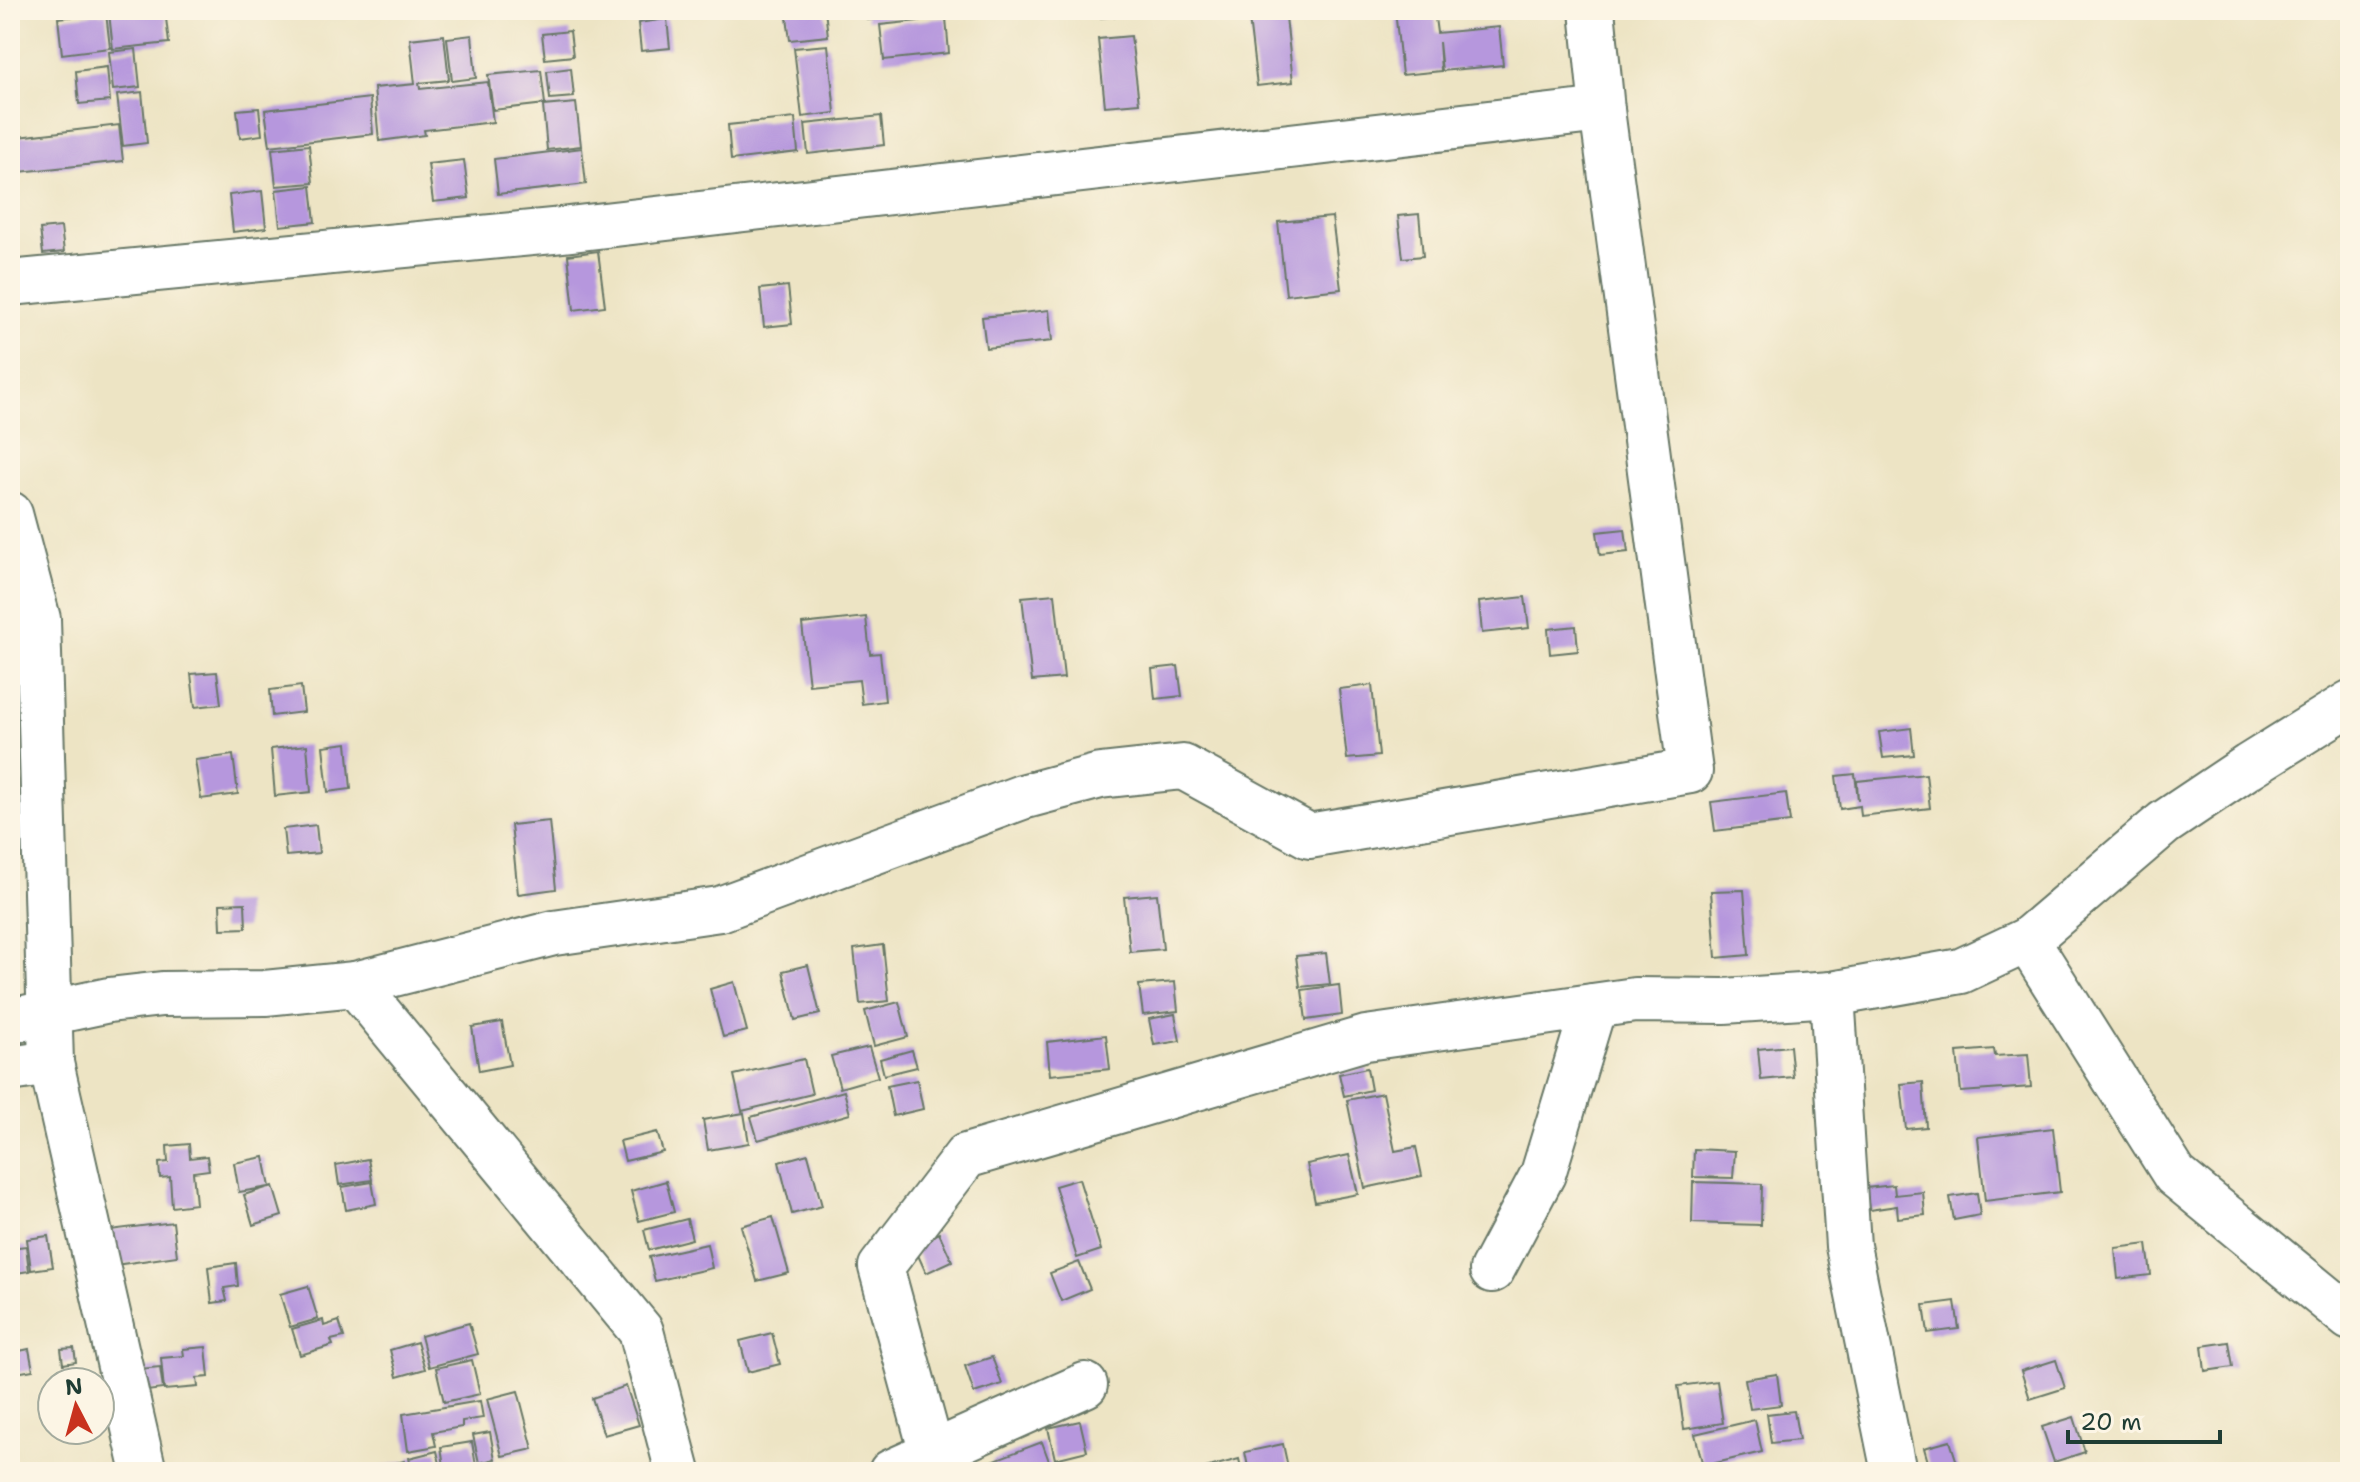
<svg xmlns="http://www.w3.org/2000/svg" width="2360" height="1482" viewBox="0 0 2360 1482" font-family="'Shantell Sans',sans-serif">
  <rect width="100%" height="100%" fill="#fcf5e5"/>
  <filter id="ink" filterUnits="userSpaceOnUse"><feTurbulence type="fractalNoise" baseFrequency=".0125" numOctaves="2"/><feDisplacementMap in="SourceGraphic" scale="16" xChannelSelector="R" yChannelSelector="G"/><feConvolveMatrix kernelMatrix="1 2 1 2 8 2 1 2 1" color-interpolation-filters="sRGB"/></filter>
  <filter id="wash" filterUnits="userSpaceOnUse"><feTurbulence type="fractalNoise" baseFrequency=".006" numOctaves="4" result="noise"/><feDisplacementMap in="SourceGraphic" scale="32" xChannelSelector="R" yChannelSelector="G"/><feGaussianBlur stdDeviation="1.8" result="paint"/><feColorMatrix in="noise" values="0 0 0 0 0 0 0 0 0 0 0 0 0 0 0 0 0 1.4 0 .05"/><feComposite in="paint" operator="in"/></filter>
  <g filter="url(#wash)">
    <rect width="100%" height="100%" fill="#ede4c4"/>
    <g id="blocks">
      <g fill="#b697dd">
        <polygon points="135,10 165,10 169,43 113,49 109,13"/>
        <polygon points="786,10 825,10 828,36 790,40"/>
        <polygon points="866,10 937,10 938,13 867,20"/>
        <polygon points="1096,10 1131,10 1131,15 1097,18"/>
        <polygon points="1248,10 1330,10 1330,12 1286,17 1293,82 1257,86"/>
        <polygon points="1395,10 1434,10 1437,33 1499,27 1503,65 1442,71 1439,42 1441,71 1402,75"/>
        <polygon points="106,13 110,48 62,54 58,18"/>
        <polygon points="946,18 949,53 884,60 880,25"/>
        <polygon points="667,19 670,48 641,51 638,23"/>
        <polygon points="570,31 573,56 545,59 542,34"/>
        <polygon points="444,35 449,80 419,83 420,89 488,82 493,122 424,130 425,135 379,141 374,88 415,84 410,39"/>
        <polygon points="472,35 476,78 452,81 447,38"/>
        <polygon points="1131,36 1139,103 1105,106 1098,39"/>
        <polygon points="828,45 835,113 802,117 794,48"/>
        <polygon points="136,49 140,87 113,90 109,52"/>
        <polygon points="107,67 110,101 79,104 76,71"/>
        <polygon points="571,68 574,97 550,99 547,71"/>
        <polygon points="541,70 545,104 493,110 488,75"/>
        <polygon points="142,92 147,143 123,146 117,95"/>
        <polygon points="370,98 373,134 270,146 265,110"/>
        <polygon points="576,103 581,146 547,150 543,106"/>
        <polygon points="259,108 262,135 240,138 237,110"/>
        <polygon points="881,116 884,145 808,154 805,124"/>
        <polygon points="795,118 798,152 731,160 728,125"/>
        <polygon points="119,125 123,161 10,173 10,138"/>
        <polygon points="309,145 313,183 276,186 272,149"/>
        <polygon points="582,148 586,184 498,194 494,159"/>
        <polygon points="464,160 469,198 433,202 428,164"/>
        <polygon points="311,186 315,222 280,226 276,190"/>
        <polygon points="262,191 266,228 233,232 229,195"/>
        <polygon points="1419,214 1423,256 1403,258 1398,216"/>
        <polygon points="1332,217 1341,289 1286,295 1278,222"/>
        <polygon points="61,227 64,252 43,254 40,229"/>
        <polygon points="598,251 605,306 574,310 568,255"/>
        <polygon points="788,286 792,324 764,327 760,289"/>
        <polygon points="1049,310 1052,341 986,348 982,317"/>
        <polygon points="1625,529 1628,552 1600,555 1597,532"/>
        <polygon points="1055,594 1064,678 1032,681 1022,597"/>
        <polygon points="1525,597 1529,628 1482,633 1479,602"/>
        <polygon points="866,617 870,654 880,653 885,701 862,704 859,680 809,685 802,624"/>
        <polygon points="1576,626 1578,651 1550,654 1548,629"/>
        <polygon points="1178,666 1182,696 1155,699 1152,669"/>
        <polygon points="217,672 221,704 195,707 191,674"/>
        <polygon points="1372,685 1379,756 1347,759 1339,689"/>
        <polygon points="301,686 304,712 272,716 270,690"/>
        <polygon points="1911,728 1914,755 1883,758 1879,732"/>
        <polygon points="347,743 351,789 328,792 323,746"/>
        <polygon points="307,745 311,792 275,796 271,749"/>
        <polygon points="233,755 238,794 201,799 195,760"/>
        <polygon points="1855,774 1858,800 1857,781 1926,774 1930,808 1861,816 1860,806 1840,809 1836,776"/>
        <polygon points="1786,793 1790,822 1715,831 1711,802"/>
        <polygon points="549,821 556,889 518,894 511,825"/>
        <polygon points="316,825 319,853 286,856 283,829"/>
        <polygon points="1744,890 1749,955 1716,958 1711,891"/>
        <polygon points="1157,894 1163,949 1130,952 1124,897"/>
        <polygon points="245,903 246,928 221,929 220,904"/>
        <polygon points="883,945 889,1001 860,1004 854,949"/>
        <polygon points="1326,953 1330,984 1300,987 1296,956"/>
        <polygon points="808,965 820,1014 795,1020 783,971"/>
        <polygon points="734,982 747,1031 723,1037 710,989"/>
        <polygon points="1175,982 1178,1011 1143,1015 1139,985"/>
        <polygon points="1339,985 1342,1015 1306,1020 1302,990"/>
        <polygon points="899,1002 908,1037 874,1046 865,1011"/>
        <polygon points="1175,1014 1180,1041 1154,1045 1149,1019"/>
        <polygon points="502,1022 510,1065 479,1071 472,1027"/>
        <polygon points="1106,1035 1110,1069 1050,1075 1047,1042"/>
        <polygon points="1790,1046 1793,1077 1761,1080 1758,1049"/>
        <polygon points="869,1047 878,1077 840,1088 831,1056"/>
        <polygon points="1994,1049 1995,1056 2028,1054 2031,1087 1961,1092 1957,1052"/>
        <polygon points="912,1050 917,1067 884,1075 880,1059"/>
        <polygon points="804,1059 812,1094 742,1111 734,1075"/>
        <polygon points="1367,1068 1371,1090 1344,1096 1339,1074"/>
        <polygon points="917,1080 923,1109 893,1116 887,1086"/>
        <polygon points="1923,1082 1926,1127 1906,1129 1901,1084"/>
        <polygon points="844,1091 850,1114 758,1140 751,1117"/>
        <polygon points="1383,1093 1395,1151 1416,1147 1422,1176 1365,1188 1347,1100"/>
        <polygon points="744,1113 749,1143 708,1150 703,1120"/>
        <polygon points="2053,1128 2060,1192 1985,1201 1978,1137"/>
        <polygon points="657,1132 663,1152 625,1161 620,1141"/>
        <polygon points="189,1144 190,1158 207,1156 209,1170 193,1172 196,1204 172,1207 170,1177 160,1178 159,1163 168,1162 167,1146"/>
        <polygon points="1694,1149 1735,1151 1733,1178 1693,1177"/>
        <polygon points="808,1154 822,1206 792,1214 779,1162"/>
        <polygon points="1349,1155 1358,1194 1315,1202 1307,1164"/>
        <polygon points="264,1157 270,1187 273,1186 282,1216 253,1225 244,1195 269,1187 239,1192 234,1163"/>
        <polygon points="368,1159 372,1180 339,1185 336,1165"/>
        <polygon points="1079,1179 1101,1250 1077,1258 1055,1186"/>
        <polygon points="666,1181 674,1212 639,1221 631,1191"/>
        <polygon points="372,1182 376,1204 346,1210 342,1187"/>
        <polygon points="1693,1182 1762,1184 1761,1225 1692,1223"/>
        <polygon points="1894,1185 1895,1195 1923,1192 1925,1215 1898,1218 1897,1206 1869,1210 1866,1188"/>
        <polygon points="1977,1193 1980,1215 1954,1220 1950,1197"/>
        <polygon points="773,1217 789,1273 757,1281 741,1226"/>
        <polygon points="687,1219 692,1239 649,1250 644,1230"/>
        <polygon points="173,1222 177,1256 108,1266 102,1231"/>
        <polygon points="939,1233 952,1261 926,1273 913,1244"/>
        <polygon points="48,1236 53,1267 31,1270 27,1239"/>
        <polygon points="707,1244 712,1268 655,1281 649,1257"/>
        <polygon points="2147,1244 2151,1275 2118,1279 2115,1248"/>
        <polygon points="26,1246 29,1271 10,1274 10,1248"/>
        <polygon points="1079,1262 1090,1289 1061,1301 1050,1273"/>
        <polygon points="236,1263 238,1286 224,1288 227,1301 212,1303 208,1267"/>
        <polygon points="308,1286 318,1319 290,1327 280,1294"/>
        <polygon points="1955,1301 1959,1329 1928,1333 1924,1305"/>
        <polygon points="323,1320 324,1326 339,1321 344,1337 331,1340 333,1345 300,1355 292,1329"/>
        <polygon points="469,1323 478,1354 429,1367 421,1336"/>
        <polygon points="772,1333 780,1364 748,1372 740,1341"/>
        <polygon points="417,1342 425,1369 397,1377 390,1350"/>
        <polygon points="2229,1342 2233,1367 2205,1371 2202,1346"/>
        <polygon points="206,1347 209,1377 197,1378 198,1387 164,1390 161,1358 184,1356 183,1349"/>
        <polygon points="74,1348 76,1362 63,1364 61,1349"/>
        <polygon points="29,1349 33,1370 10,1374 10,1353"/>
        <polygon points="992,1357 1002,1384 974,1393 965,1366"/>
        <polygon points="472,1360 480,1394 444,1402 436,1368"/>
        <polygon points="2056,1360 2065,1388 2030,1399 2021,1371"/>
        <polygon points="160,1367 163,1389 131,1393 129,1370"/>
        <polygon points="1777,1374 1781,1405 1750,1409 1745,1379"/>
        <polygon points="1717,1381 1723,1423 1684,1429 1678,1386"/>
        <polygon points="626,1386 639,1425 604,1435 592,1398"/>
        <polygon points="518,1391 533,1449 502,1456 487,1399"/>
        <polygon points="480,1401 483,1418 462,1421 462,1427 433,1432 436,1446 408,1451 403,1414"/>
        <polygon points="1794,1411 1799,1440 1771,1443 1767,1414"/>
        <polygon points="2074,1417 2085,1452 2054,1462 2042,1427"/>
        <polygon points="1755,1420 1762,1452 1703,1466 1695,1434"/>
        <polygon points="1080,1421 1087,1451 1055,1459 1048,1428"/>
        <polygon points="490,1432 495,1459 479,1463 473,1435"/>
        <polygon points="1950,1441 1960,1472 1931,1472 1924,1448"/>
        <polygon points="472,1442 477,1472 445,1472 441,1447"/>
        <polygon points="1042,1442 1053,1472 996,1472 992,1461"/>
        <polygon points="1283,1444 1289,1472 1249,1472 1245,1452"/>
        <polygon points="437,1451 442,1472 412,1472 409,1458"/>
        <polygon points="1239,1459 1242,1472 1194,1472 1194,1471"/>
        <polygon points="404,1461 407,1472 381,1472 380,1467"/>
        <polygon points="1860,1464 1862,1472 1843,1472 1843,1465"/>
      </g>
    </g>
  </g>
  <g filter="url(#ink)">
    <use href="#blocks" fill-opacity="0" stroke="#677766" stroke-width="2"/>
    <g fill="none" stroke-linecap="round" stroke-linejoin="round">
      <g stroke="#677766" stroke-width="48">
        <g id="minor">
          <polyline points="10,283 553,231 1602,110"/>
          <polyline points="10,514 38,619 51,1063"/>
          <polyline points="2027,940 2175,1175 2350,1318"/>
          <polyline points="355,984 641,1331 678,1472"/>
          <polyline points="1832,994 1848,1246 1894,1472"/>
          <polyline points="10,1021 109,1000 162,994 265,993 355,984 554,933 720,909 1022,797 1100,776 1183,767 1309,836 1690,771 1602,110 1592,10"/>
          <polyline points="10,1069 51,1063 144,1472"/>
          <polyline points="1492,1270 1543,1174 1594,1006"/>
          <polyline points="891,1472 1085,1385"/>
          <polyline points="937,1472 881,1267 966,1156 1366,1038 1635,1000 1724,1001 1832,994 1961,971 2027,940 2164,823 2249,766 2350,703"/>
        </g>
      </g>
      <use href="#minor" stroke="#fff" stroke-width="44"/>
    </g>
  </g>
  <rect width="2360" height="1482" fill="none" stroke="#fcf5e5" stroke-width="40"/>
  <g transform="translate(76 1406) rotate(354)"><circle r="38" fill="#fcf5e5" stroke="#a4ab9e" stroke-width="2"/>
  <path d="M0-6L14 30L0 20L-14 30Z" fill="#c8321e"/>
  <text y="-12" font-size="22" font-weight="bold" text-anchor="middle" fill="#1f3d34">N</text>
  </g>
  <path d="M2068 1430v12h152v-12" fill="none" stroke="#1f3d34" stroke-width="4"/>
  <text x="2080" y="1430" font-size="24" fill="#1f3d34" stroke="#fcf5e5" stroke-width="6" paint-order="stroke">20 m</text>
</svg>
